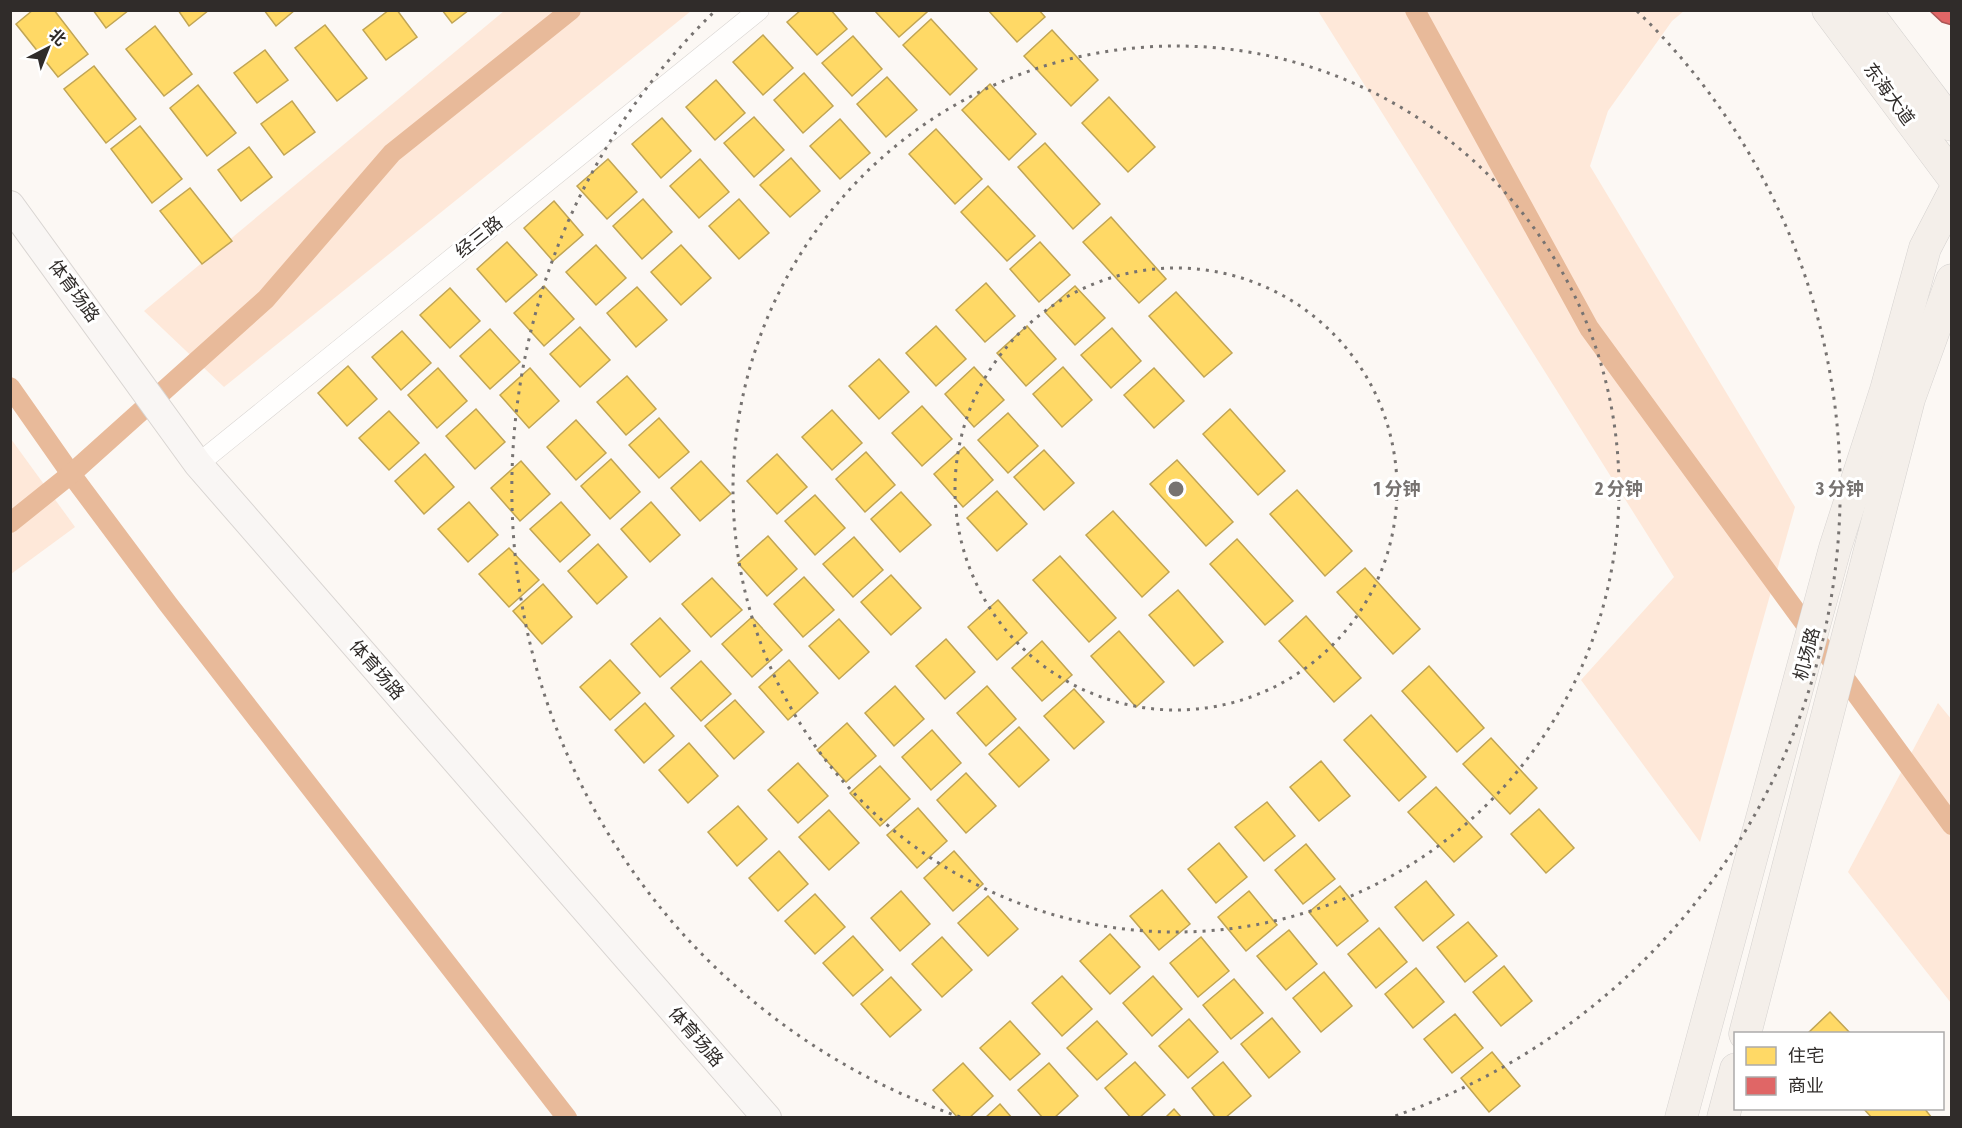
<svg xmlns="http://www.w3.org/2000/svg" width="1962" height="1128" viewBox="0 0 1962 1128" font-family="'Fira Sans Condensed','Noto Sans SC',sans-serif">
  <rect width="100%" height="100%" fill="#fcf8f4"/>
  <g fill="#fee8d9">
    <polygon points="504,11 691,11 224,387 144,311"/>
    <polygon points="1318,11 1684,11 1672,21 1608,111 1590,166 1795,507 1700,842 1581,680 1674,577"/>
    <polygon points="11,439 75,527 11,574 10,574"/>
    <polygon points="1938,703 1952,720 1951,1003 1848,872"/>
  </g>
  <g fill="#ffd966" stroke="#c1a554" stroke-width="1.5">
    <polygon points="33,10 54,10 88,54 58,77 16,24"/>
    <polygon points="93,10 129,10 106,28"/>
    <polygon points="178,10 209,10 189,26"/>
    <polygon points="264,10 295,10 276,26"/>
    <polygon points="389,10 397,10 417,37 386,60 363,30"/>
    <polygon points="442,10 469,10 452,23"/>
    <polygon points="801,10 831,10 847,29 817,55 787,22"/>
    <polygon points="874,10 926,10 927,12 899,37"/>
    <polygon points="988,10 1039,10 1045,17 1017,42"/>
    <polygon points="931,19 977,69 950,95 903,45"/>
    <polygon points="325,25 367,78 337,101 295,48"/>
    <polygon points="155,26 192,74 164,96 126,49"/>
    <polygon points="1052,30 1098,80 1071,106 1024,56"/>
    <polygon points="763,35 793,68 763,95 733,62"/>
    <polygon points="853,36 882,69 852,96 822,63"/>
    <polygon points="265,50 288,80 257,103 234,73"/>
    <polygon points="94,66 136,119 106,143 64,89"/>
    <polygon points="804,73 833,106 803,133 774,100"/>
    <polygon points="887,77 917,110 886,137 857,104"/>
    <polygon points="716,80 745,113 715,140 686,107"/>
    <polygon points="990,84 1036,134 1009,160 962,110"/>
    <polygon points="198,85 236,133 207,156 170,108"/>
    <polygon points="1109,97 1155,147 1128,172 1082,123"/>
    <polygon points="292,101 315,132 284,155 261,124"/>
    <polygon points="754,117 784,150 754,177 724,143"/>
    <polygon points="662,118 691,151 661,178 632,144"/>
    <polygon points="840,119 870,153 840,179 810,146"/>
    <polygon points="140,126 182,179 152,203 111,149"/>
    <polygon points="936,129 982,179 955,204 909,154"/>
    <polygon points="1045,143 1100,204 1073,229 1018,167"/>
    <polygon points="249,147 272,177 241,201 218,170"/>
    <polygon points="791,158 820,191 790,217 760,185"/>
    <polygon points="608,159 637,192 607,219 577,186"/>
    <polygon points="700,159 729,192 699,218 670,186"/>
    <polygon points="988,186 1035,236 1007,261 961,212"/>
    <polygon points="190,188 232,241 202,264 160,211"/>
    <polygon points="643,199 672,232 642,259 613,226"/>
    <polygon points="739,199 769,233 739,259 709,226"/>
    <polygon points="554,201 583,235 553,261 524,228"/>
    <polygon points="1111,217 1166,279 1139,303 1083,242"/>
    <polygon points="507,242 537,275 506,302 477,269"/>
    <polygon points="1040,242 1070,275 1039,302 1010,269"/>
    <polygon points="596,245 626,278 596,305 566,272"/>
    <polygon points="681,245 711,278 681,305 651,272"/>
    <polygon points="986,283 1015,316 985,342 956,310"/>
    <polygon points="544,286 574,319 544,346 514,313"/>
    <polygon points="1075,286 1105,318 1075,345 1045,312"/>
    <polygon points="637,287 667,320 636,347 607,313"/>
    <polygon points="450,288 480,321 450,348 420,315"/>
    <polygon points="1176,292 1232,353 1204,377 1149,316"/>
    <polygon points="936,326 966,359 936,386 906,353"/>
    <polygon points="1027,326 1056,359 1026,386 997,353"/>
    <polygon points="580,327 610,360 580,387 550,354"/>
    <polygon points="1112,328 1141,361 1111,388 1081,355"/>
    <polygon points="490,329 520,362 490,389 460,356"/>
    <polygon points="402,331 431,363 401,390 372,357"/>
    <polygon points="879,359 909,392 879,419 849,386"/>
    <polygon points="348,366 377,399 347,426 318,393"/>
    <polygon points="974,367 1004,400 974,427 945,394"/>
    <polygon points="1063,367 1092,400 1062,427 1033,394"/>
    <polygon points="438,368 467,401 437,428 408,395"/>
    <polygon points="530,368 559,401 529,428 500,395"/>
    <polygon points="1154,368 1184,401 1154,428 1124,395"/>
    <polygon points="627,376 656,409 626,435 597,402"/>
    <polygon points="922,406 952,439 922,466 892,433"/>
    <polygon points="476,409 505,442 475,469 446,436"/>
    <polygon points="1230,409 1285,471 1258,495 1203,434"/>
    <polygon points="832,410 862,443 832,470 802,437"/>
    <polygon points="389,411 419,443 389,470 359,438"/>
    <polygon points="1008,413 1038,446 1008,473 978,440"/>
    <polygon points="659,418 689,452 659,478 629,445"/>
    <polygon points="576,420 606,453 576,480 547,447"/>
    <polygon points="964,447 993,480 963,507 934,474"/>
    <polygon points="1044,450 1074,483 1044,510 1014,477"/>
    <polygon points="866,452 895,485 865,512 836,479"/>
    <polygon points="425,454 454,487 424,514 395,481"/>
    <polygon points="777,454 807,487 777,514 747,481"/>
    <polygon points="611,459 640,492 610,519 581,486"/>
    <polygon points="1177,460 1233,522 1206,546 1150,484"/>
    <polygon points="521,461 550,494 520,521 491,488"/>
    <polygon points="701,461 731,494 700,521 671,488"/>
    <polygon points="1297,490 1352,551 1325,576 1270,514"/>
    <polygon points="997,491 1027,524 997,551 967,518"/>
    <polygon points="901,492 931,525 900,552 871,519"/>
    <polygon points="815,495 845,528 815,555 785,521"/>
    <polygon points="469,502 498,535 468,562 438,529"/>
    <polygon points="561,502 590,535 560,562 530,529"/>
    <polygon points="651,502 680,535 650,562 621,529"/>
    <polygon points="1113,511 1169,572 1142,597 1086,535"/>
    <polygon points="768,536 797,569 767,596 738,563"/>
    <polygon points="854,537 883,570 853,597 823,564"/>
    <polygon points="1237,539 1293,601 1265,625 1210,564"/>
    <polygon points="598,544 627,577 597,604 568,571"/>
    <polygon points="509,548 539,580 509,607 479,574"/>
    <polygon points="1060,556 1116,618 1089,642 1033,580"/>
    <polygon points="1365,568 1420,629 1393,654 1337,592"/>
    <polygon points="891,575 921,608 891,635 861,602"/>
    <polygon points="804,577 834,610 803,637 774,604"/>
    <polygon points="712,578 742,610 711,637 682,604"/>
    <polygon points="543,584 572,617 542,644 513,611"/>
    <polygon points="1178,590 1223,642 1194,666 1149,615"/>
    <polygon points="998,600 1027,633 997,660 968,627"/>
    <polygon points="1306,616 1361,678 1334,702 1279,641"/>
    <polygon points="752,617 782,650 752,677 722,644"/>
    <polygon points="660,618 690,651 660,677 631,644"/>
    <polygon points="839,619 869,652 839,679 809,646"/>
    <polygon points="1119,631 1164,682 1136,707 1091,656"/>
    <polygon points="946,639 975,672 945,699 916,666"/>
    <polygon points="1042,641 1072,675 1042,701 1012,668"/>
    <polygon points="610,660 640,693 610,720 580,687"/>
    <polygon points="789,660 818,693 788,720 759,687"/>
    <polygon points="701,661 731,694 701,721 671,688"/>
    <polygon points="1429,666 1484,728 1457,752 1402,691"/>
    <polygon points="895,686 924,719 894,746 865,713"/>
    <polygon points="987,686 1016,719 986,746 957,713"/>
    <polygon points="1074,689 1104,722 1074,749 1044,716"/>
    <polygon points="735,700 764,732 734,759 705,726"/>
    <polygon points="645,703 674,736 644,763 615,730"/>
    <polygon points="1371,715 1426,777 1399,801 1344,740"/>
    <polygon points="847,723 876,756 846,782 817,750"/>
    <polygon points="1019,727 1049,760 1019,787 989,754"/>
    <polygon points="932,730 961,763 931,790 902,757"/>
    <polygon points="1491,738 1537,788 1510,814 1463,764"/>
    <polygon points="689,743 718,776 688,803 659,770"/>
    <polygon points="1321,761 1350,796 1319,821 1290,787"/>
    <polygon points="798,763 828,796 798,823 768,790"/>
    <polygon points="880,766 910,799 880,826 850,793"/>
    <polygon points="966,773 996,806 966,833 937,800"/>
    <polygon points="1436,787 1482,837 1454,862 1408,812"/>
    <polygon points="1267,802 1295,836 1264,861 1235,827"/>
    <polygon points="738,806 767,839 737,866 708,832"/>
    <polygon points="918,808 947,841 917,868 887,835"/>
    <polygon points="1539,809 1574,848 1546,873 1511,834"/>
    <polygon points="829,810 859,843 829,870 799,837"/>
    <polygon points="1219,843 1247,877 1216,903 1188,869"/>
    <polygon points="1306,844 1335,879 1303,904 1275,870"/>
    <polygon points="779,851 808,884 778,911 749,878"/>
    <polygon points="954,851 983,884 953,911 924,878"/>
    <polygon points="1426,881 1454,915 1423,941 1395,907"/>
    <polygon points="1340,886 1368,921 1337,946 1309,912"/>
    <polygon points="1162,890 1190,924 1159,950 1130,916"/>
    <polygon points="901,891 930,924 900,951 871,918"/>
    <polygon points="1249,891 1277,925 1246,951 1218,917"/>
    <polygon points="815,894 845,927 815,954 785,921"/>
    <polygon points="988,896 1018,929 988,956 958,923"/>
    <polygon points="1468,922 1497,956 1465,982 1437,947"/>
    <polygon points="1379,928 1407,962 1376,988 1348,954"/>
    <polygon points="1289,930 1317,964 1286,990 1257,956"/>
    <polygon points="1110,934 1140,967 1110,994 1080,961"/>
    <polygon points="853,936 883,970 853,996 823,963"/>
    <polygon points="942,937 972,970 942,997 912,964"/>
    <polygon points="1201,937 1229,971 1198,997 1170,963"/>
    <polygon points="1504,966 1532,1001 1501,1026 1473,992"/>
    <polygon points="1416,968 1444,1002 1413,1028 1385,994"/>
    <polygon points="1324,972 1352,1006 1321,1032 1293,998"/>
    <polygon points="1062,976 1092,1009 1062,1036 1032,1003"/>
    <polygon points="1153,976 1182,1009 1152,1036 1123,1003"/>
    <polygon points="891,977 921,1010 890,1037 861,1004"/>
    <polygon points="1234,979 1263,1013 1231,1039 1203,1005"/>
    <polygon points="1830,1012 1851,1034 1807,1034"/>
    <polygon points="1455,1014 1483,1048 1452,1073 1424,1039"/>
    <polygon points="1272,1018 1300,1052 1269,1078 1241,1044"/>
    <polygon points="1189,1019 1218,1052 1188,1078 1159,1046"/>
    <polygon points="1010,1021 1040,1054 1010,1080 980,1048"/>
    <polygon points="1097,1021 1127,1054 1097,1080 1067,1048"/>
    <polygon points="1492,1052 1520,1086 1489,1112 1461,1078"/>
    <polygon points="1135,1062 1165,1095 1139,1118 1131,1118 1105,1088"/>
    <polygon points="1223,1062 1251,1096 1225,1118 1216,1118 1192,1088"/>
    <polygon points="963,1063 993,1096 969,1118 958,1118 933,1090"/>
    <polygon points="1049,1063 1078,1096 1054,1118 1043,1118 1018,1090"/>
    <polygon points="1000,1104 1012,1118 985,1118"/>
    <polygon points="1863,1108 1924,1108 1932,1118 1872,1118"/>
    <polygon points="1174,1109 1182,1118 1165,1118"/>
  </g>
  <polygon fill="#e06666" stroke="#ab5554" stroke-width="1.5" points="1929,10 1952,10 1952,25 1942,22"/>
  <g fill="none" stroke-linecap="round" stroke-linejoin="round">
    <g stroke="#e8ba9a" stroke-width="20">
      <polyline points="1415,10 1589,328 1952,825"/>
      <polyline points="10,387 71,474 168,604 567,1118"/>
      <polyline points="10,523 71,474 266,299 392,153 571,10"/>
    </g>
    <g stroke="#d9d5d2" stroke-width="21">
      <polyline id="minor" points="198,464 759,10"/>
    </g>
    <g stroke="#d9d5d2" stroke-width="30">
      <polyline id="secondary" points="10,205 198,464 767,1118"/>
    </g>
    <g stroke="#d5d2d0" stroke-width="33">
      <g id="primary">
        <polyline points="1828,10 1952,176"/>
        <polyline points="1865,10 1952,125"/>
        <polyline points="1745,1034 1909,399 1952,280"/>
        <polyline points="1681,1118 1835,548 1886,390 1925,248 1952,196"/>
        <polyline points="1723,1118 1736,1069"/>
      </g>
    </g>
    <use href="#minor" stroke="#fffefd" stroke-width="20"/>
    <use href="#secondary" stroke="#f9f6f4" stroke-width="28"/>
    <use href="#primary" stroke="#f4efea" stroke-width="32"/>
  </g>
  <g fill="none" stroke="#777371" stroke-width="3" stroke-dasharray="3 6">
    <circle cx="1176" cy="489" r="221"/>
    <circle cx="1176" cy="489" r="443"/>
    <path d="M960 1117A664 664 0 0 1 715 11M1637 11A664 664 0 0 1 1392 1117"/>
  </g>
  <g text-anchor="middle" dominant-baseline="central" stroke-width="6" stroke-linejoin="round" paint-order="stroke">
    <g font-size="18" fill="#302c2a" stroke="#fff">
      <text transform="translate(1889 94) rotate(54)">东海大道</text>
      <text transform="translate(479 237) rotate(-39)">经三路</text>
      <text transform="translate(74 291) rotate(54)">体育场路</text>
      <text transform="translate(1807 654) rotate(-75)">机场路</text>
      <text transform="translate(377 670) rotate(49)">体育场路</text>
      <text transform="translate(696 1037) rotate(49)">体育场路</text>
    </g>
  </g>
  <circle cx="1176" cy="489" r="9" fill="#777371" stroke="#fff" stroke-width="3"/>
  <g font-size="18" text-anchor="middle" font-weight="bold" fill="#777371" stroke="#fff" stroke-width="6" stroke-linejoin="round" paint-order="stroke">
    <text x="1397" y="495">1 分钟</text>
    <text x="1619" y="495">2 分钟</text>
    <text x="1840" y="495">3 分钟</text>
  </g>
  <rect width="1962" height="1128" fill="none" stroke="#302c2a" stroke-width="24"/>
  <rect x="1734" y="1032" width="210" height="78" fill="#ffffff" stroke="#acabaa" stroke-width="1.5"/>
  <rect x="1746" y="1047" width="30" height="18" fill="#ffd966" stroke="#acabaa" stroke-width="1.5"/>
  <text x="1788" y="1062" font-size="18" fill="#302c2a">住宅</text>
  <rect x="1746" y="1077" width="30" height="18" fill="#e06666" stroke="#acabaa" stroke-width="1.5"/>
  <text x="1788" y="1092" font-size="18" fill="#302c2a">商业</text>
  <g transform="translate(48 48) rotate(42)" stroke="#ffffff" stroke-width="4.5" paint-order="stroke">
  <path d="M0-4.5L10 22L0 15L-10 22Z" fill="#302c2a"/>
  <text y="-9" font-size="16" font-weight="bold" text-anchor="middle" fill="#302c2a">北</text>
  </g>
</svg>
